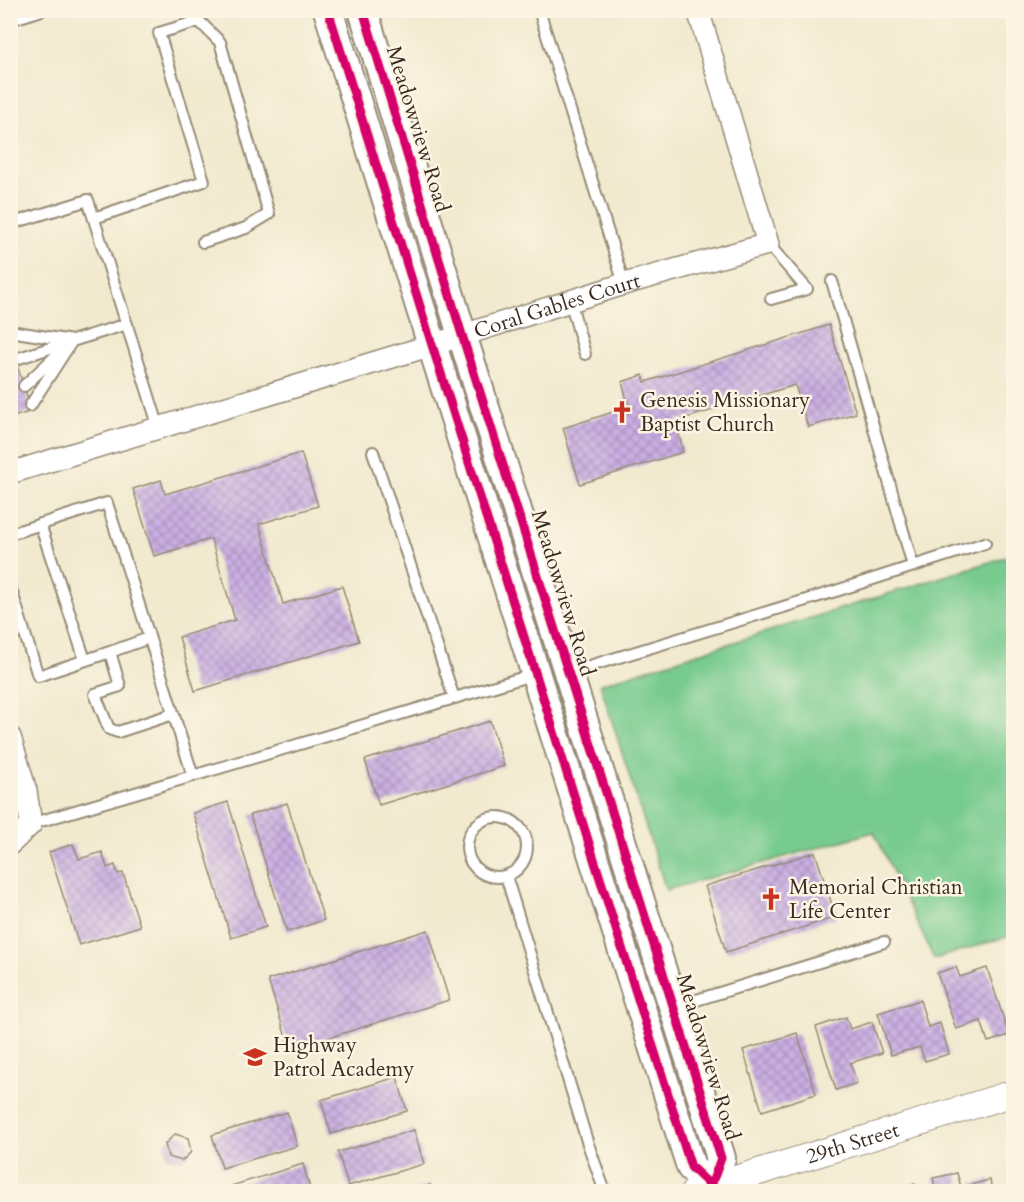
<svg xmlns="http://www.w3.org/2000/svg" width="1024" height="1202" viewBox="0 0 1024 1202" font-family="Cardo,serif">
  <defs>
    <pattern id="building-cross-hatch" width="8" height="8" patternUnits="userSpaceOnUse" patternTransform="scale(1.5)"><rect width="8" height="8" fill="#cbafe3"/><path d="M0 0l8 8M0 8l8-8" fill="none" stroke="#a68fb7"/></pattern>
  </defs>
  <rect width="100%" height="100%" fill="#fcf5e5"/>
  <filter id="ink" filterUnits="userSpaceOnUse"><feTurbulence type="fractalNoise" baseFrequency=".0167" numOctaves="2"/><feDisplacementMap in="SourceGraphic" scale="12" xChannelSelector="R" yChannelSelector="G"/><feConvolveMatrix kernelMatrix="1 2 1 2 8 2 1 2 1" color-interpolation-filters="sRGB"/></filter>
  <filter id="wash" filterUnits="userSpaceOnUse"><feTurbulence type="fractalNoise" baseFrequency=".008" numOctaves="4" result="noise"/><feDisplacementMap in="SourceGraphic" scale="24" xChannelSelector="R" yChannelSelector="G"/><feGaussianBlur stdDeviation="1.35" result="paint"/><feColorMatrix in="noise" values="0 0 0 0 0 0 0 0 0 0 0 0 0 0 0 0 0 1.4 0 .05"/><feComposite in="paint" operator="in"/></filter>
  <g filter="url(#wash)">
    <rect width="100%" height="100%" fill="#f1eacf"/>
    <polygon fill="#77cb8e" stroke="#597a56" stroke-width="1.5" points="1009,556 1014,568 1013,935 934,959 874,832 666,890 600,684"/>
    <g id="blocks">
      <g fill="url(#building-cross-hatch)">
        <polygon points="829,325 856,413 808,427 795,385 676,421 683,452 580,484 563,428 629,407 622,382 643,375 645,382"/>
        <polygon points="10,344 32,411 10,418"/>
        <polygon points="301,453 318,506 259,524 283,604 342,586 359,641 195,691 179,637 235,620 211,539 154,556 133,489 161,480 165,494"/>
        <polygon points="490,721 504,766 379,805 365,760"/>
        <polygon points="228,802 266,927 231,938 193,813"/>
        <polygon points="287,803 324,920 287,932 250,815"/>
        <polygon points="73,844 79,859 102,852 107,868 115,865 118,874 123,873 140,926 79,945 49,852"/>
        <polygon points="815,852 836,917 726,952 705,886"/>
        <polygon points="428,930 449,1000 290,1050 268,980"/>
        <polygon points="956,967 960,977 987,968 1009,1035 988,1042 981,1021 956,1029 937,973"/>
        <polygon points="920,1000 928,1027 940,1023 949,1054 925,1061 920,1047 891,1055 878,1013"/>
        <polygon points="846,1017 850,1029 872,1022 882,1053 850,1063 857,1083 836,1090 816,1027"/>
        <polygon points="797,1033 816,1094 762,1111 743,1050"/>
        <polygon points="397,1077 407,1111 331,1134 321,1100"/>
        <polygon points="287,1112 297,1146 222,1168 212,1135"/>
        <polygon points="414,1130 424,1164 348,1186 338,1152"/>
        <polygon points="175,1134 188,1138 191,1152 182,1161 168,1157 165,1144"/>
        <polygon points="303,1164 311,1192 229,1192 228,1187"/>
        <polygon points="957,1173 961,1187 990,1180 992,1192 936,1192 933,1178"/>
        <polygon points="915,1184 917,1192 894,1192 894,1191"/>
        <polygon points="430,1185 432,1192 411,1192 411,1191"/>
      </g>
    </g>
  </g>
  <g filter="url(#ink)">
    <use href="#blocks" fill-opacity="0" stroke="#968a76" stroke-width="1.5"/>
    <g fill="none" stroke-linecap="round" stroke-linejoin="round">
      <g stroke="#968a76" stroke-width="14">
        <g id="service">
          <polyline points="539,10 624,284"/>
          <polyline points="10,20 42,10"/>
          <polyline points="199,21 220,42 269,214 246,228 203,242"/>
          <polyline points="94,218 204,181 159,33 199,21 196,10"/>
          <polyline points="10,224 88,200 159,428"/>
          <polyline points="768,244 807,289 771,299"/>
          <polyline points="832,281 913,566"/>
          <polyline points="570,300 585,354"/>
          <polyline points="10,331 72,341 127,324"/>
          <polyline points="16,359 69,342"/>
          <polyline points="24,386 59,353"/>
          <polyline points="30,406 72,341"/>
          <polyline points="373,452 454,698"/>
          <polyline points="40,524 85,660"/>
          <polyline points="10,534 107,503 193,776"/>
          <polyline points="10,586 38,676 110,652 120,686 95,694 109,729 118,732 173,714"/>
          <polyline points="110,652 149,638"/>
          <polyline points="570,672 839,590 985,543"/>
          <circle cx="497" cy="847" r="30"/>
          <polyline points="31,824 535,674"/>
          <polyline points="506,876 587,1141 605,1192"/>
          <polyline points="674,1007 884,942"/>
        </g>
      </g>
      <g stroke="#968a76" stroke-width="24">
        <g id="minor">
          <path id="s1" d="M 10,473 L 432,345 L 624,284 L 768,244 L 698,10"/>
          <polyline points="10,737 26,791 31,824 10,844"/>
        </g>
      </g>
      <g stroke="#968a76" stroke-width="28">
        <g id="tertiary">
          <path id="s2" d="M 694,1192 L 1014,1093"/>
        </g>
      </g>
      <g stroke="#968a76" stroke-width="32">
        <g id="secondary">
          <polyline points="328,10 432,345 691,1167 711,1186 713,1192"/>
          <polyline points="363,10 462,335 721,1158 711,1186"/>
        </g>
      </g>
      <use href="#service" stroke="#fff" stroke-width="10"/>
      <use href="#minor" stroke="#fff" stroke-width="21"/>
      <use href="#tertiary" stroke="#fff" stroke-width="26"/>
      <use href="#secondary" stroke="#fff" stroke-width="28"/>
      <g stroke="#fcf5e5" stroke-width="13">
        <polyline id="cycleway" points="328,10 432,345 691,1167 711,1186 721,1158 462,335 363,10"/>
      </g>
      <use href="#cycleway" stroke="#d6006c" stroke-width="9"/>
    </g>
  </g>
  <defs>
    <g id="church-bare" transform="scale(1.8)"><path d="M-1.2-6h2.4v3.5h3.3v2.4h-3.3V6h-2.4V-.1h-3.3v-2.4h3.3Z" fill="#c8321e" stroke="#fcf5e5" stroke-width="2.5" paint-order="stroke"/></g>
    <g id="university-bare" transform="scale(1.8)"><path d="M0-5L7-2L0 1L-7-2ZM-4 1L0 2.5L4 1V4Q0 6-4 4Z" fill="#c8321e" stroke="#fcf5e5" stroke-width="2.5" paint-order="stroke"/></g>
  </defs>
  <g fill-rule="evenodd">
    <use href="#church-bare" x="622" y="412"/>
    <use href="#church-bare" x="771" y="899"/>
    <use href="#university-bare" x="255" y="1057"/>
  </g>
  <g text-anchor="middle" dominant-baseline="central" stroke-width="5" stroke-linejoin="round" paint-order="stroke">
    <g font-size="21" fill="#3b2a1e" stroke="#fcf5e5">
      <text transform="translate(418 129) rotate(73)">Meadowview Road</text>
      <text stroke="none"><textPath href="#s1" startOffset="572">Coral Gables Court</textPath></text>
      <text transform="translate(563 593) rotate(73)">Meadowview Road</text>
      <text transform="translate(708 1057) rotate(73)">Meadowview Road</text>
      <text stroke="none"><textPath href="#s2" startOffset="166">29th Street</textPath></text>
    </g>
    <g font-size="21" fill="#3b2a1e" stroke="#fcf5e5" text-anchor="start">
      <text x="640" y="400">Genesis Missionary<tspan x="640" dy="24">Baptist Church</tspan></text>
      <text x="789" y="887">Memorial Christian<tspan x="789" dy="24">Life Center</tspan></text>
      <text x="273" y="1045">Highway<tspan x="273" dy="24">Patrol Academy</tspan></text>
    </g>
  </g>
  <rect width="1024" height="1202" fill="none" stroke="#fcf5e5" stroke-width="36"/>
</svg>
